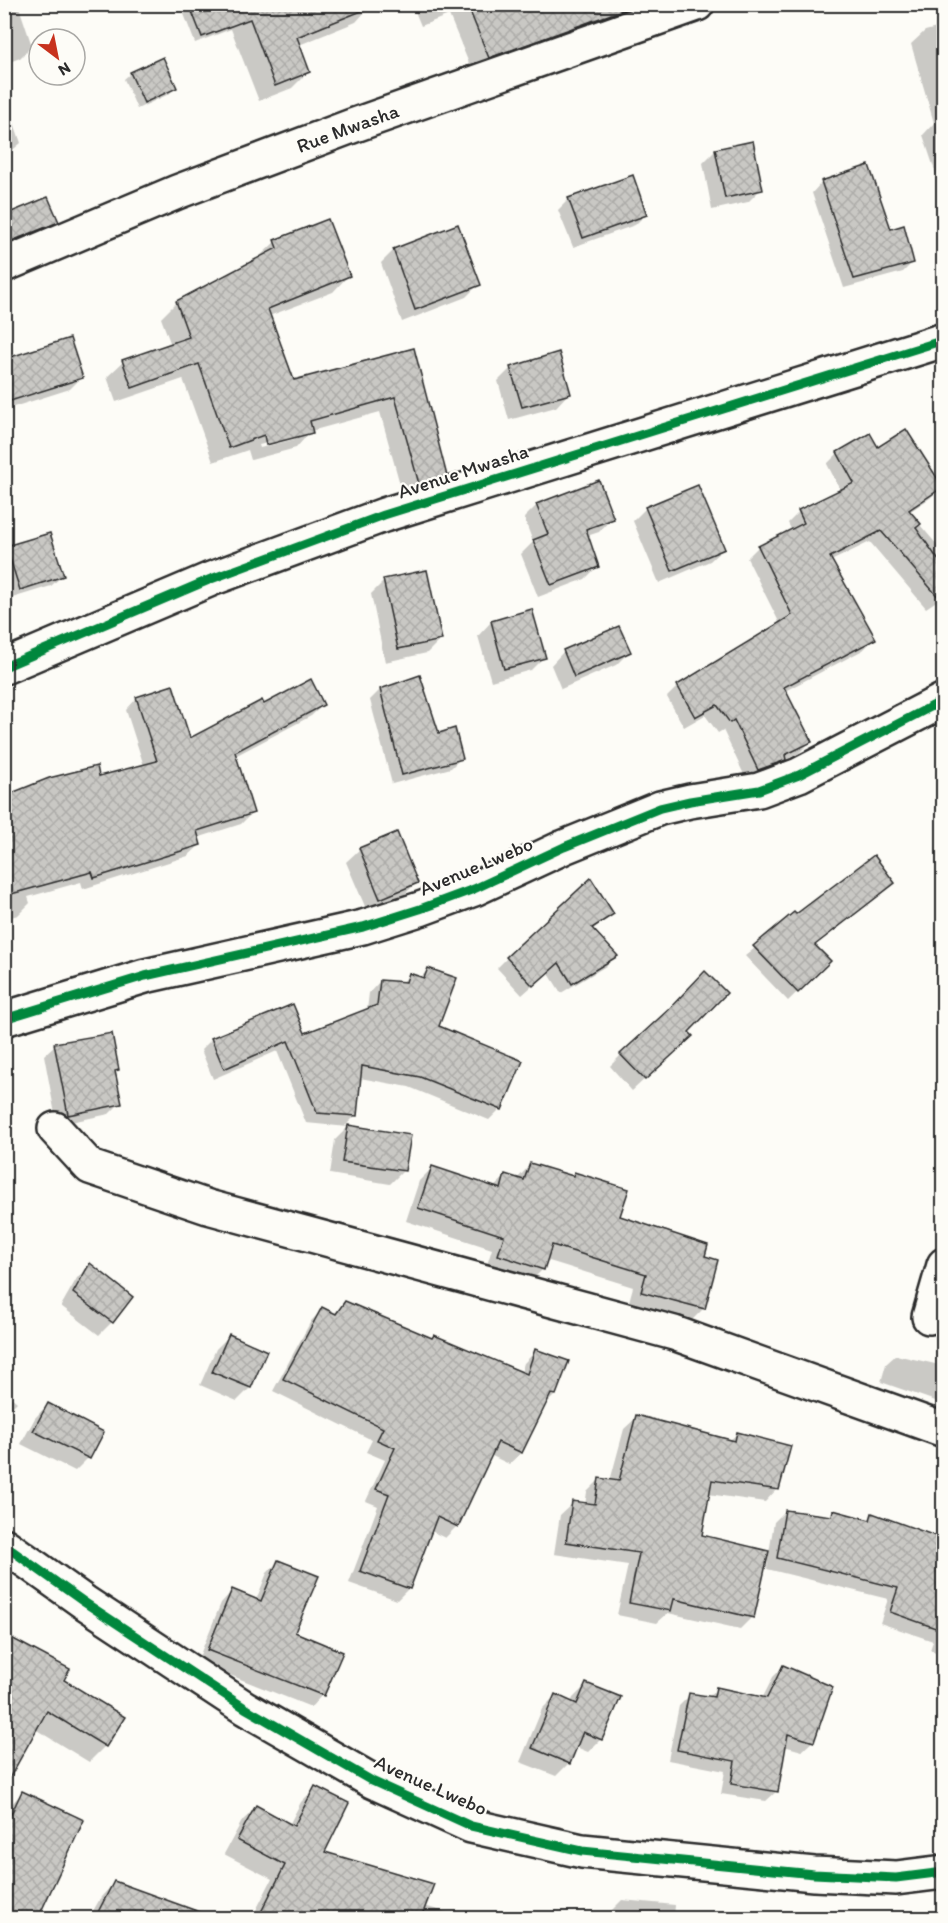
<svg xmlns="http://www.w3.org/2000/svg" width="948" height="1923" viewBox="0 0 948 1923" font-family="Itim,sans-serif">
  <defs>
    <pattern id="building-cross-hatch" width="8" height="8" patternUnits="userSpaceOnUse" patternTransform="scale(1.5)"><rect width="8" height="8" fill="#c9c8c4"/><path d="M0 0l8 8M0 8l8-8" fill="none" stroke="#adaca9"/></pattern>
  </defs>
  <rect width="100%" height="100%" fill="#fdfcf7"/>
  <filter id="ink" filterUnits="userSpaceOnUse"><feTurbulence type="fractalNoise" baseFrequency=".0167" numOctaves="2"/><feDisplacementMap in="SourceGraphic" scale="12" xChannelSelector="R" yChannelSelector="G"/><feConvolveMatrix kernelMatrix="1 2 1 2 8 2 1 2 1" color-interpolation-filters="sRGB"/></filter>
  <g filter="url(#ink)">
    <g fill="#0003" fill-rule="evenodd">
      <polygon points="4,4 18,4 32,46 20,58 4,64"/>
      <polygon points="270,4 387,4 365,12 356,22 299,45 309,71 292,88 259,101 231,29 195,43 184,14 191,7"/>
      <polygon points="412,4 597,4 602,17 585,33 473,73 449,15 421,26"/>
      <polygon points="944,26 944,175 937,177 923,135 934,123 911,44 925,31"/>
      <polygon points="131,73 175,88 169,94 137,109 124,79"/>
      <polygon points="12,117 21,143 4,157 4,119"/>
      <polygon points="716,150 761,189 748,202 712,210 703,163"/>
      <polygon points="869,167 890,231 913,262 903,272 844,288 812,193 821,183"/>
      <polygon points="569,199 645,215 635,225 573,247 558,210"/>
      <polygon points="4,217 57,221 44,234 4,251"/>
      <path d="M 275,242 L 348,276 L 333,292 L 269,316 L 293,382 L 413,350 L 446,475 L 430,491 L 404,499 L 380,412 L 311,431 L 296,448 L 251,460 L 248,450 L 213,462 L 183,379 L 116,402 L 107,377 L 123,362 L 171,345 L 161,318 L 177,302 L 260,259 L 259,257 ZM 295,436 L 295,439 L 260,448 L 259,445 Z"/>
      <polygon points="394,250 479,284 466,297 402,322 381,263"/>
      <polygon points="4,361 81,378 70,389 4,410"/>
      <polygon points="511,368 569,393 556,407 509,420 498,381"/>
      <polygon points="878,449 941,487 930,498 909,512 944,553 944,596 926,608 870,542 831,561 874,639 863,650 785,691 810,742 799,753 783,761 773,771 747,781 723,730 718,733 705,715 684,727 667,697 678,686 780,624 747,558 758,547 792,531 788,523 799,512 841,491 827,464 838,453"/>
      <polygon points="537,505 612,518 599,532 587,536 598,566 585,579 538,597 521,554 533,542 524,518"/>
      <polygon points="646,508 724,548 710,561 659,583 633,521"/>
      <polygon points="49,535 62,576 51,586 9,599 7,592 4,593 4,548"/>
      <polygon points="384,581 440,640 427,653 385,662 371,594"/>
      <polygon points="491,622 544,657 531,670 491,681 478,636"/>
      <polygon points="564,651 629,652 616,665 561,689 551,665"/>
      <polygon points="380,690 461,758 451,768 392,784 370,700"/>
      <polygon points="137,698 189,740 263,706 323,705 311,716 235,756 253,812 241,824 197,838 200,845 188,856 83,889 81,882 28,897 30,903 18,915 4,919 4,797 98,778 144,766 126,710"/>
      <polygon points="360,849 416,883 403,896 367,911 346,862"/>
      <polygon points="893,883 814,946 829,961 788,1001 745,956 795,916"/>
      <polygon points="612,914 592,930 616,955 606,966 561,993 548,972 522,995 497,968 507,958"/>
      <polygon points="428,970 437,1027 521,1061 500,1109 489,1120 409,1087 360,1078 356,1115 345,1126 409,1136 403,1171 390,1184 330,1174 335,1140 348,1127 306,1123 277,1051 213,1079 201,1050 212,1039 304,1035 367,1010 369,993 380,981 401,983 410,975 420,978"/>
      <polygon points="687,1032 679,1047 632,1091 610,1066 621,1055"/>
      <polygon points="55,1045 118,1070 114,1073 120,1103 109,1114 57,1125 44,1055"/>
      <polygon points="531,1164 571,1177 574,1173 704,1308 691,1321 628,1305 633,1287 546,1260 543,1269 530,1282 486,1268 492,1249 406,1221 419,1181 432,1168 493,1188 506,1176 517,1179"/>
      <polygon points="90,1265 131,1297 112,1322 99,1335 61,1306 77,1278"/>
      <polygon points="345,1303 432,1339 521,1373 524,1363 536,1351 555,1395 544,1406 521,1453 509,1464 490,1455 457,1526 445,1538 431,1531 409,1588 397,1600 349,1583 378,1506 366,1501 385,1460 366,1452 372,1440 273,1391 311,1321 323,1309 334,1314"/>
      <polygon points="229,1336 265,1351 250,1388 237,1401 200,1385 216,1349"/>
      <polygon points="896,1355 944,1366 944,1404 881,1382 886,1364"/>
      <polygon points="4,1391 17,1402 4,1415"/>
      <polygon points="48,1404 102,1432 88,1458 75,1471 21,1444 35,1418"/>
      <polygon points="637,1417 729,1441 737,1434 777,1489 765,1502 708,1494 700,1536 769,1553 774,1522 785,1511 828,1517 834,1512 867,1521 872,1515 944,1540 944,1655 930,1650 933,1641 880,1623 888,1599 767,1569 768,1561 766,1560 752,1617 740,1629 668,1613 657,1623 617,1615 628,1565 554,1554 560,1515 573,1503 585,1505 587,1492 599,1480 610,1481 624,1429"/>
      <polygon points="278,1562 293,1633 322,1695 311,1707 197,1662 221,1603 232,1591 256,1600 267,1573"/>
      <polygon points="783,1667 813,1741 802,1751 784,1746 777,1791 766,1801 721,1794 725,1771 668,1760 679,1706 690,1695 708,1697 717,1689 762,1699 773,1677"/>
      <polygon points="62,1681 105,1746 89,1762 35,1729"/>
      <polygon points="586,1685 601,1739 588,1752 576,1747 569,1763 556,1776 520,1762 542,1709 555,1696 571,1703 573,1698"/>
      <polygon points="315,1788 323,1853 424,1906 467,1918 363,1918 326,1907 321,1918 252,1918 272,1879 224,1854 242,1821 257,1807 289,1825 301,1802"/>
      <polygon points="23,1792 82,1821 37,1918 4,1918 4,1812"/>
      <polygon points="115,1882 179,1913 191,1918 89,1918 101,1897"/>
      <polygon points="622,1900 675,1905 674,1918 608,1918 608,1914"/>
    </g>
    <g fill="url(#building-cross-hatch)" stroke="#2b2b2b" stroke-width="1.5">
      <polygon points="189,4 374,4 374,6 297,37 310,72 275,86 250,19 202,37"/>
      <polygon points="467,4 639,4 489,58"/>
      <polygon points="163,57 177,88 144,103 130,72"/>
      <polygon points="753,141 763,190 725,198 715,149"/>
      <polygon points="869,165 891,229 904,225 914,263 854,279 821,181"/>
      <polygon points="633,175 647,215 583,238 568,198"/>
      <polygon points="48,197 59,222 4,244 4,215"/>
      <polygon points="328,219 350,276 268,309 294,380 414,348 447,476 419,484 395,397 310,421 313,433 266,445 264,435 229,448 199,364 132,388 122,360 189,337 176,301 277,248 274,240"/>
      <polygon points="458,224 481,285 415,310 393,249"/>
      <polygon points="70,338 83,378 4,403 4,359"/>
      <polygon points="559,352 571,394 522,407 510,367"/>
      <polygon points="906,429 943,487 909,510 921,524 916,528 944,568 944,596 940,599 881,531 830,557 876,639 784,687 812,742 785,755 786,760 758,770 734,720 730,723 717,705 695,717 677,685 792,615 758,546 804,523 798,510 854,483 837,452 870,433 878,447"/>
      <polygon points="599,480 614,519 586,529 599,567 551,585 533,540 548,534 536,504"/>
      <polygon points="698,485 725,549 672,571 645,507"/>
      <polygon points="50,533 64,576 20,590 6,546"/>
      <polygon points="427,570 442,640 398,649 383,579"/>
      <polygon points="532,609 546,658 504,669 491,621"/>
      <polygon points="619,626 631,652 574,677 563,650"/>
      <polygon points="420,675 439,733 455,728 463,759 402,775 380,689"/>
      <polygon points="311,679 324,705 235,752 254,813 197,831 201,845 94,878 92,872 4,896 4,796 49,778 97,766 99,776 157,761 136,697 173,685 190,738 262,700 264,704"/>
      <polygon points="397,832 418,883 380,899 359,848"/>
      <polygon points="874,855 895,883 815,945 831,961 798,993 753,946 794,912 796,914"/>
      <polygon points="591,878 614,914 592,928 618,956 572,984 559,963 533,986 506,957"/>
      <polygon points="428,968 457,978 439,1026 523,1061 502,1110 420,1077 362,1066 357,1116 317,1113 288,1041 224,1069 211,1038 293,1004 305,1033 377,1005 380,980 406,982 409,973 424,978"/>
      <polygon points="705,971 727,993 689,1032 693,1036 645,1080 620,1054 668,1010"/>
      <polygon points="112,1033 119,1070 115,1071 122,1104 68,1115 54,1043"/>
      <polygon points="348,1125 411,1135 405,1171 342,1162"/>
      <polygon points="530,1163 573,1176 574,1172 629,1189 620,1216 708,1245 705,1256 718,1260 705,1309 641,1292 646,1274 552,1245 544,1270 498,1255 504,1236 418,1208 432,1166 501,1189 505,1174 524,1180"/>
      <polygon points="90,1263 133,1297 113,1323 73,1293"/>
      <polygon points="345,1301 432,1338 434,1335 527,1374 535,1349 569,1361 556,1395 551,1394 522,1453 498,1442 458,1527 437,1517 410,1589 360,1571 389,1494 376,1489 395,1448 377,1440 383,1428 283,1379 322,1307 336,1314"/>
      <polygon points="229,1334 267,1351 251,1388 212,1372"/>
      <polygon points="48,1403 104,1432 90,1459 33,1431"/>
      <polygon points="636,1415 735,1441 737,1432 791,1446 779,1490 712,1480 702,1535 769,1551 754,1618 674,1599 671,1611 629,1603 639,1553 566,1542 572,1501 595,1504 599,1478 619,1481"/>
      <polygon points="785,1510 832,1516 833,1510 870,1520 872,1513 944,1539 944,1631 890,1612 898,1588 777,1558"/>
      <polygon points="278,1560 319,1576 295,1632 343,1652 324,1696 207,1650 232,1589 261,1601"/>
      <polygon points="4,1634 70,1669 64,1680 125,1717 106,1747 47,1711 4,1788"/>
      <polygon points="783,1665 833,1687 814,1742 788,1734 778,1792 731,1784 735,1761 677,1750 689,1693 714,1697 716,1687 767,1698"/>
      <polygon points="586,1683 621,1697 602,1740 583,1732 570,1764 532,1748 555,1694 577,1704"/>
      <polygon points="315,1786 349,1803 325,1852 434,1884 421,1918 258,1918 285,1865 237,1840 256,1805 294,1826"/>
      <polygon points="22,1791 84,1820 38,1918 4,1918 4,1829"/>
      <polygon points="114,1881 208,1915 207,1918 95,1918"/>
    </g>
    <g fill="none" stroke-linecap="round" stroke-linejoin="round">
      <g stroke="#2b2b2b" stroke-width="38">
        <g id="minor">
          <path id="s1" d="M 4,265 L 177,192 L 352,126 L 697,4"/>
          <polyline points="4,667 211,579 384,515 944,340"/>
          <polyline points="4,1019 145,976 363,927 420,909 474,889 564,847 660,808 690,801 759,790 799,775 944,700"/>
          <polyline points="55,1129 90,1167 208,1207 674,1333 944,1430"/>
          <polyline points="929,1317 944,1265"/>
          <polyline points="4,1545 84,1602 245,1708 372,1781 471,1826 582,1851 814,1874 896,1878 944,1872"/>
        </g>
      </g>
      <use href="#minor" stroke="#fdfcf7" stroke-width="33"/>
      <g stroke="#fdfcf7" stroke-width="13">
        <g id="cycleway">
          <polyline points="4,667 211,579 384,515 944,340"/>
          <polyline points="4,1019 145,976 363,927 420,909 474,889 564,847 660,808 690,801 759,790 799,775 944,700"/>
          <polyline points="4,1545 84,1602 245,1708 372,1781 471,1826 582,1851 814,1874 896,1878 944,1872"/>
        </g>
      </g>
      <use href="#cycleway" stroke="#00873e" stroke-width="9"/>
    </g>
  </g>
  <g text-anchor="middle" dominant-baseline="central" stroke-width="4.5" stroke-linejoin="round" paint-order="stroke">
    <g font-size="20" fill="#2b2b2b" stroke="#fdfcf7">
      <text stroke="none"><textPath href="#s1" startOffset="370">Rue Mwasha</textPath></text>
      <text transform="translate(463 471) rotate(-18)">Avenue Mwasha</text>
      <text transform="translate(476 866) rotate(-23)">Avenue Lwebo</text>
      <text transform="translate(431 1785) rotate(24)">Avenue Lwebo</text>
    </g>
  </g>
  <rect width="948" height="1923" fill="none" stroke="#fdfcf7" stroke-width="24"/>
  <rect x="12" y="12" width="924" height="1899" fill="none" stroke="#2b2b2b" stroke-width="2" filter="url(#ink)"/>
  <g transform="translate(57 57) rotate(148)"><circle r="28" fill="#fdfcf7" stroke="#a9a8a5" stroke-width="1.5"/>
  <path d="M0-4.5L10 22L0 15L-10 22Z" fill="#c8321e"/>
  <text y="-9" font-size="16" font-weight="bold" text-anchor="middle" fill="#2b2b2b">N</text>
  </g>
</svg>
